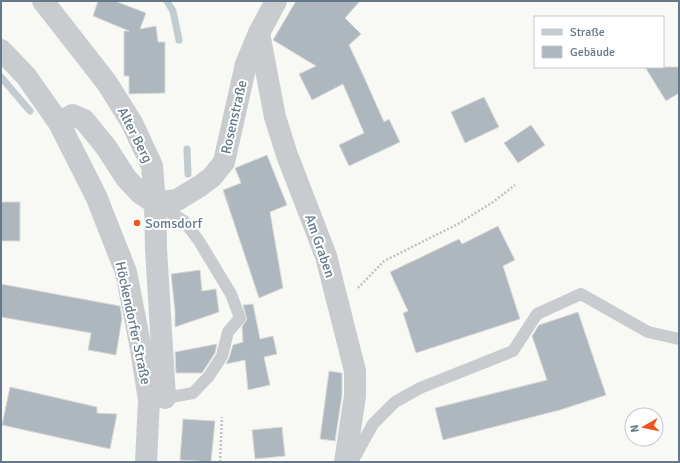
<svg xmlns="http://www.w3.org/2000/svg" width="680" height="463" viewBox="0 0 680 463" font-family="Signika,sans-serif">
  <rect width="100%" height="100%" fill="#f8f8f5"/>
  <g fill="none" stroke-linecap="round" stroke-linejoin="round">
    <g stroke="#c1ccd1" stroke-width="7">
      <polyline points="167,1 173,11 179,40"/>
      <polyline points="1,77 30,111"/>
      <polyline points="187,149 188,174"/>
    </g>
  </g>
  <g fill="#aeb7bd" stroke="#dadad8">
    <polygon points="98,1 115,1 146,13 140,29 156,26 158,42 165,42 165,93 129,94 129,76 124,76 124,31 129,31 93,16"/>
    <polygon points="296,1 360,1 345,18 361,34 349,45 364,77 384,122 389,119 400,142 349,166 339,145 364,133 343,84 312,100 299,74 316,66 273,40"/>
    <polygon points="645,67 679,67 679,93 666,101"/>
    <polygon points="484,97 499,127 465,143 451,112"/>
    <polygon points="531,125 545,145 518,163 504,143"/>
    <polygon points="267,155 287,205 270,212 283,288 259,298 223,190 241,183 235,168"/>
    <rect x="1" y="202" width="19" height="39"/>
    <polygon points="498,226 515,260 503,266 520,319 416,353 403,313 408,311 390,272 459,239 462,244"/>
    <polygon points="200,270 202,291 216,289 219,312 175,327 175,311 171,274"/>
    <polygon points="1,284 120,306 122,318 116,355 88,350 91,333 1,317"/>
    <polygon points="253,304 260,339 273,336 277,354 264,357 270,385 248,390 245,360 226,364 229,358 233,345 243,342 242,327 247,319 243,305"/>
    <polygon points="578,312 606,395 560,410 443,440 435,408 547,380 532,336 539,325"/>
    <polygon points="217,344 215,353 202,373 176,373 175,352"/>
    <polygon points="329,371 342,373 342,395 335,441 320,439"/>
    <polygon points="10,387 97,407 97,413 117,414 110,449 2,425"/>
    <polygon points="183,419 215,421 211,462 180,460"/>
    <polygon points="282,427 285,456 255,459 252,430"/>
  </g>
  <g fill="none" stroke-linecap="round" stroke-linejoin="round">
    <g stroke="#bfc2c4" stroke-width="2.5" stroke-dasharray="2 2" stroke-linecap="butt">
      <polyline points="226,196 230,205"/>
      <polyline points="358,288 384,261 458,224 493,202 515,185"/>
      <polyline points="220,462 222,417"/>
    </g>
    <g stroke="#c8cccf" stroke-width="12">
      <polyline points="156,204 184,221 199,241 231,294 240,318 228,332 222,356 209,376 193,393 160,399"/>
      <polyline points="352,462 373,424 395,402 420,388 513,351 537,314 581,294 648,332 679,339"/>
    </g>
    <g stroke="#c8cccf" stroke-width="22">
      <polyline points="43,1 107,83 132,123 152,166 155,203 156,248 165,398"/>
      <polyline points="259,33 275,117 287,155 326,256 355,371 355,396 345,462"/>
      <polyline points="1,50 26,76 59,123 96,196 126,272 141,349 149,400 146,462"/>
      <polyline points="59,123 72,115 84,120 106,147 126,178 140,193 155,203 177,200 200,186 212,177 224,162 246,64 259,33 276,1"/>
    </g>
  </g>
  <circle fill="#f2531b" stroke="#fff" stroke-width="1.5" cx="137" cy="223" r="4"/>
  <g text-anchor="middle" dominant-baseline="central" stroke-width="4" stroke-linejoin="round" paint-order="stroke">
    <g font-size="14" fill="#657889" stroke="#fff">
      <text transform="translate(234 117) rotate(-77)">Rosenstraße</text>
      <text transform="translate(135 135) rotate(63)">Alter Berg</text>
      <text transform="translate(320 246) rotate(71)">Am Graben</text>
      <text transform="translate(133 323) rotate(78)">Höckendorfer Straße</text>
    </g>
    <g font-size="14" fill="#657889" stroke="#fff" text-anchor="start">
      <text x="145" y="223">Somsdorf</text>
    </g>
  </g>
  <rect width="680" height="463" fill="none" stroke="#657889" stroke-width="4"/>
  <rect x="534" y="16" width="130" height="52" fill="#ffffff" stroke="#c1c9d0"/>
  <rect x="542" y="29" width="20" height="6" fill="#c8cccf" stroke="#c1c9d0"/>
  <text x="570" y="36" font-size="12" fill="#657889">Straße</text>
  <rect x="542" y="46" width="20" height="12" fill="#aeb7bd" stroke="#c1c9d0"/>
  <text x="570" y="56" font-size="12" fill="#657889">Gebäude</text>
  <g transform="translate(644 427) rotate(261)"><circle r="19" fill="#ffffff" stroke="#c1c9d0"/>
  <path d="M0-3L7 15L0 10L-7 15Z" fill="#f2531b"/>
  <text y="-6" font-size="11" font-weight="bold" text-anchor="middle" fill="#657889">N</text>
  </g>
</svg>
